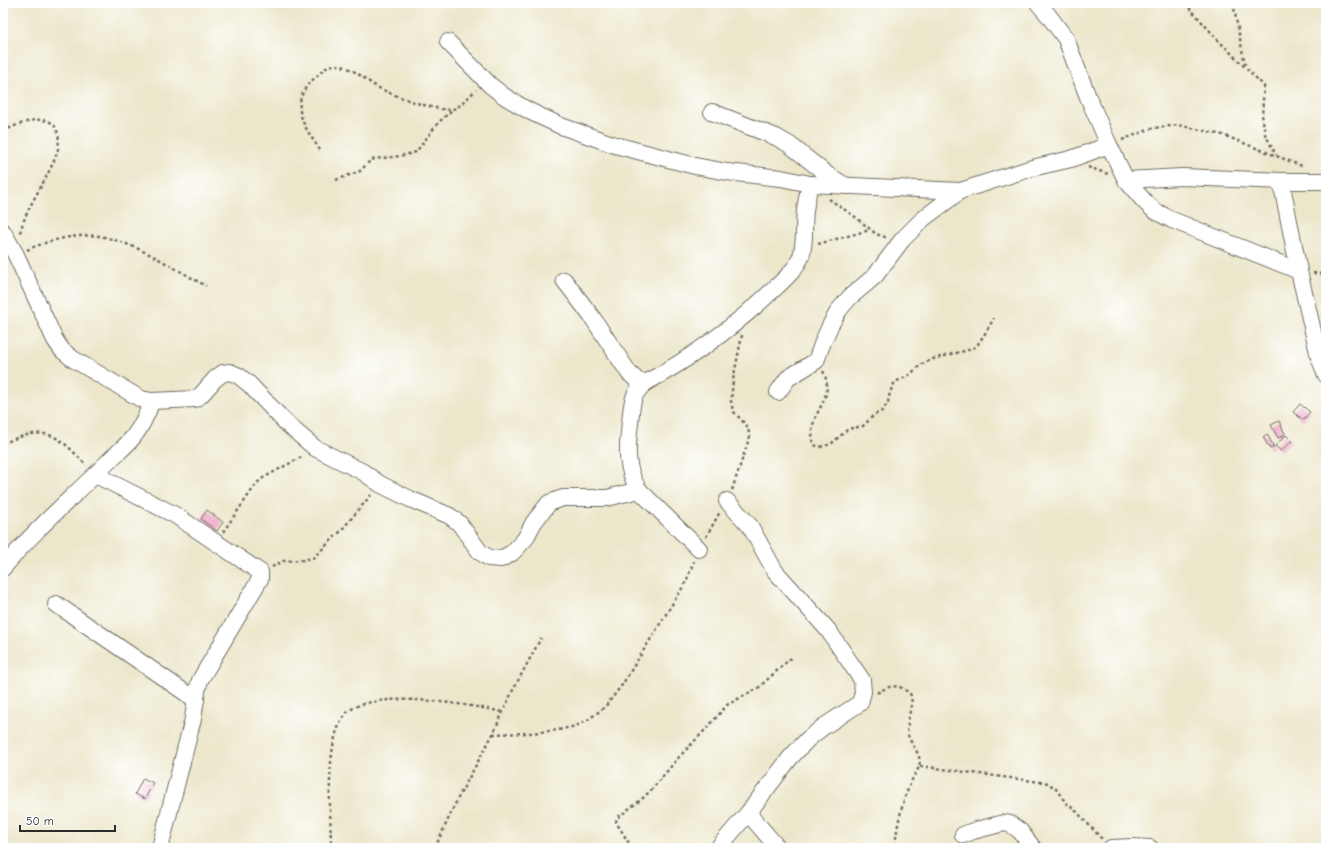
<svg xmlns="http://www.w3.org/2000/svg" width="1329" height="851" viewBox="0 0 1329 851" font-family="'Comic Neue',sans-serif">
  <rect width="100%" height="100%" fill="#fff"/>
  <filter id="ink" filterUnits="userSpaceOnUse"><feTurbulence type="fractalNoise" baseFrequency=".025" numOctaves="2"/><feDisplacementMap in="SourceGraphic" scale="8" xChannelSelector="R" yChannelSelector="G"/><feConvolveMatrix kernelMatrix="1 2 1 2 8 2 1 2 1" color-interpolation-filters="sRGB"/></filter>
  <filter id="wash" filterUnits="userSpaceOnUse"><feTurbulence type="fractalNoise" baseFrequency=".012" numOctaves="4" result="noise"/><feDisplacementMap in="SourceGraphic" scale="16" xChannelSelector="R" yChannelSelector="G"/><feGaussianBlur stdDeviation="0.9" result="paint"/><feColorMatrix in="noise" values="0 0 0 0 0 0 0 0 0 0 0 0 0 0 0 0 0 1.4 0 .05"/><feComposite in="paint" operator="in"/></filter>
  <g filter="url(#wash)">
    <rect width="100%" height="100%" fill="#ece7cb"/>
    <g id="blocks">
      <g fill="#ed9dbd">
        <polygon points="1300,404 1310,412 1303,420 1293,412"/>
        <polygon points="1279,421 1285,434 1278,438 1271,425"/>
        <polygon points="1267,434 1274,447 1270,449 1263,437"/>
        <polygon points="1286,435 1292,441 1281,451 1275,446"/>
        <polygon points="207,510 223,522 217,531 201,519"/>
        <polygon points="143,778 153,783 145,799 135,794"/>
      </g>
    </g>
  </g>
  <g filter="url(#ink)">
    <use href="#blocks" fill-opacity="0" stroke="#6f6d63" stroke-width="1"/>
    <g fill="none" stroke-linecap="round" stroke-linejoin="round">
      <g stroke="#6f6d63" stroke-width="18">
        <g id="minor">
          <polyline points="1038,3 1049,16 1066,39 1088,97 1109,145 1126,180 1145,202 1155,211 1172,220 1299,271"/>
          <polyline points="448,42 490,85 504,96 529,111 561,126 615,145 695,166 727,172 781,178 810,184 960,191 1032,168 1071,159 1109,145"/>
          <polyline points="712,112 776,137 790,145 829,176 846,186"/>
          <polyline points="1126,180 1182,177 1281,181 1326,181"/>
          <polyline points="1281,181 1299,271 1319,357 1326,375"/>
          <polyline points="3,232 16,255 55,340 62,350 73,359 141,399 152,401 195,399 201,395 215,379 223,373 230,372 239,376 249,384 287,424 315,448 363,472 380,484 410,499 450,516 459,523 480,552 489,558 501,559 512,553 525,539 534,522 549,503 563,498 607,498 639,490"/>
          <path d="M 564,280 L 592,317 L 629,373 L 638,381 L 645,383 C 692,358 735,326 774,289 C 784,280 794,271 800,259 C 806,245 803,226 805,211 C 806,202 808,193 810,184"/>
          <path d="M 645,383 C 641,387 637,391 635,395 C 631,404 631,414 630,423 C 627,447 625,469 639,490 L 699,549"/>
          <polyline points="778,392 788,378 816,361 824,339 831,324 839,310 850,297 875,276 902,240 924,218 960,191"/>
          <polyline points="96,475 175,515 260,572 260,579 200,680 197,691 193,719 160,848"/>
          <path d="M 3,568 C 35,529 73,497 108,462 C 116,453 127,446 134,436 C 142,426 147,414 152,401"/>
          <polyline points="56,604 196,700"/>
          <polyline points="748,813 778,848"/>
          <polyline points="963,835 973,831 1004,823 1010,824 1020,831 1033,848"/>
          <polyline points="718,848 748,813 790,758 808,739 823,727 860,703 863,692 862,680 828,630 775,571 750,526 727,501"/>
          <polyline points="1111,848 1133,847 1150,848"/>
        </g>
      </g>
      <g stroke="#6f6d63" stroke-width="2.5" stroke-dasharray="3 3" stroke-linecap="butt">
        <polyline points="1185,3 1218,40 1264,86 1262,115 1265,134 1276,155"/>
        <polyline points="1233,3 1245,65"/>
        <path d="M 3,131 C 17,125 50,109 57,131 C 59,137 59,142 58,149 C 50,178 27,203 20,233"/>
        <polyline points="1122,140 1153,128 1178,125 1223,135 1302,166"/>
        <path d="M 320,150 C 308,132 291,111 305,89 C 307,84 313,80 317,76 C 322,70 330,64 338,65 C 352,67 365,80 377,87 C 390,94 439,113 453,109 C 459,108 470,95 476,90"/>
        <polyline points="1088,167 1108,174"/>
        <polyline points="336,180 360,171 369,162 374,159 401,156 416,152 438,123 452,110"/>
        <polyline points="829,199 854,216 876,234 888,238"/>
        <polyline points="818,244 870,230"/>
        <path d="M 27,250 C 48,240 82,232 104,237 C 140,245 175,269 206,286"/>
        <polyline points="1313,273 1326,274"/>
        <path d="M 823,371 C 838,402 804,412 814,445 L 820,447 L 831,444 L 848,429 L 863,426 L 874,415 L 882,411 L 888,402 L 890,392 L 895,382 L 908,376 L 922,364 L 933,359 L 972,349 L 978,344 L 986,332 L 994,318"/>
        <path d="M 3,444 C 19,436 41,428 58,439 C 68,445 77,456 86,465"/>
        <polyline points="732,490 750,436 747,426 733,411 731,401 733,380 742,335"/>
        <polyline points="223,532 257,483 263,478 303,456"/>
        <polyline points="706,537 720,512"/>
        <polyline points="272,567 283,561 303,560 313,558 340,532 371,495"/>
        <path d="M 877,693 C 885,688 893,684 902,688 C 905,690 910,692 911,696 C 914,703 905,723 908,735 C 911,745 923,756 919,766 C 918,771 914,775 912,780 C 903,798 896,828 895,848"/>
        <polyline points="493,734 530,733 558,730 576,726 589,719 605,707 622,685 686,582 694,561"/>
        <polyline points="920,766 1048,783 1056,789 1066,803 1077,812 1102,839"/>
        <path d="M 331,848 C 331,814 324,745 344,716 C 365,686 470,705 503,712"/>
        <polyline points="435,848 458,798 493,734 513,690 541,638"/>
        <polyline points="632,848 616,822 617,818 643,798 653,788 679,757 709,726 727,705 758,688 791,658"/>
      </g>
      <use href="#minor" stroke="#fff" stroke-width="16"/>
    </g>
  </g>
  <rect width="1329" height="851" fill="none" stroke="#fff" stroke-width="16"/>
  <path d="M20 825v6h95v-6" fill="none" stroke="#2b2b2b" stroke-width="2"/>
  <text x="26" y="825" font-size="12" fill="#2b2b2b" stroke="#ffffff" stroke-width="3" paint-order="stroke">50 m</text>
</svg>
